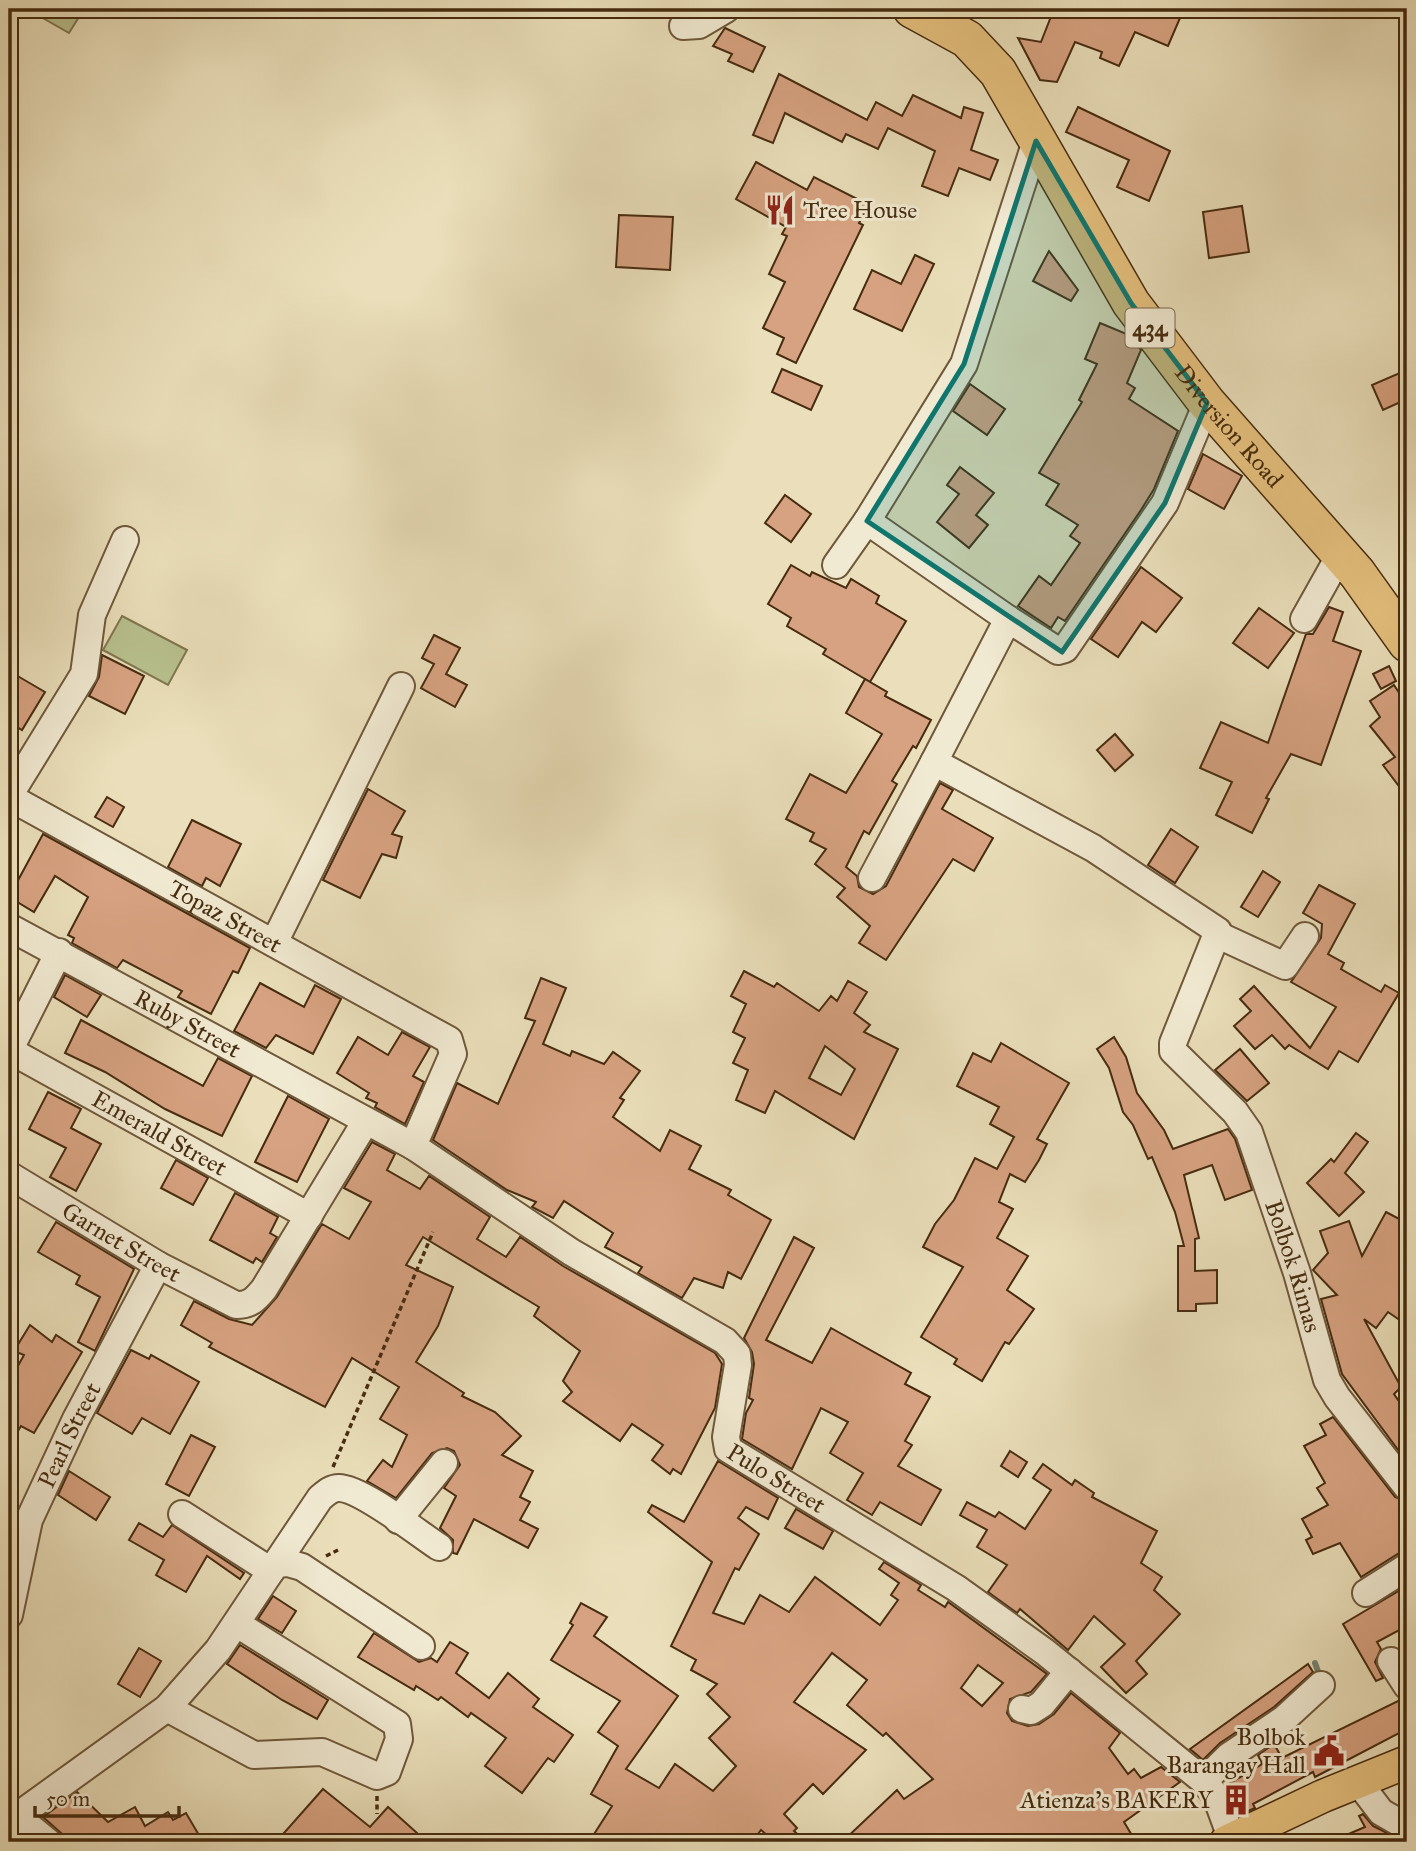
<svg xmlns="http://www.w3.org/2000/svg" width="1416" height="1851" viewBox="0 0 1416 1851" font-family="'IM FELL Great Primer',serif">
  <rect width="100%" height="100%" fill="#eadfba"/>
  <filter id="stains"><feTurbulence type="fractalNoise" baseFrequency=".00286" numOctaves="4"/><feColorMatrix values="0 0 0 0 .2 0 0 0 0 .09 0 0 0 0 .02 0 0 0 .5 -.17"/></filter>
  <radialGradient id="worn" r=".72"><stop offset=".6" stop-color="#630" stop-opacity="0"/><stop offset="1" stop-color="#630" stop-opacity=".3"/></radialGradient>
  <g fill="#b8c18f" stroke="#7f764f" stroke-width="2">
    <polygon points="27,9 84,9 69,33"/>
    <polygon points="122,616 187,650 168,685 103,650"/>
  </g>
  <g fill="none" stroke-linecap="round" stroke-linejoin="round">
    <polyline stroke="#778271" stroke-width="6" points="1315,1663 1321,1680"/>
  </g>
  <g fill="#d7a281" stroke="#462b0f" stroke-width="2" fill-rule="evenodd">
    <polygon points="1054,9 1159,9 1180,18 1168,46 1135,32 1119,66 1100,58 1102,52 1075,42 1057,82 1040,80 1018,38 1041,42"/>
    <polygon points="725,28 765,47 753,72 728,61 732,54 713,46"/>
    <polygon points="779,74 867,120 876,102 902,116 913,95 961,118 964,107 983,113 971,150 998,160 990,180 959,168 948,196 922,186 935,151 888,128 878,149 846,134 842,142 785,113 773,143 753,135"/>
    <polygon points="1078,107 1170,151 1149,201 1117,187 1129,160 1066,132"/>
    <polygon points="756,162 807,190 814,177 869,205 859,223 863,225 796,363 777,354 784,338 763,328 785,282 769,274 787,236 782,234 786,227 736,199"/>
    <polygon points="1242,206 1249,252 1209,258 1203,212"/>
    <polygon points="619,215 673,217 670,270 616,267"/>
    <polygon points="1049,251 1078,290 1071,301 1033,281"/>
    <polygon points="915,255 934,264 902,331 854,309 872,270 901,284"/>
    <polygon points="1100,323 1129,335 1141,350 1127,383 1135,388 1129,399 1178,431 1154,489 1141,510 1065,621 1058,617 1051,628 1018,606 1039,576 1051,585 1080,543 1070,536 1078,525 1046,505 1059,484 1039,473 1082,402 1079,400 1097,364 1085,359"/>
    <polygon points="782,369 822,386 811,410 772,392"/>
    <polygon points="1402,372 1407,384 1407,399 1383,410 1372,385"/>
    <polygon points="970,384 1005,409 987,435 953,411"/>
    <polygon points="1203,454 1242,476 1224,509 1188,489"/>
    <polygon points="960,467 994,493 976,515 988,525 969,548 937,522 959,494 947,485"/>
    <polygon points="785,495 811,514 791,542 765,523"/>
    <polygon points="791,565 810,576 812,572 846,588 851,579 879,596 876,603 906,621 870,682 823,654 826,649 787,626 791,618 768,604"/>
    <polygon points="1141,567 1182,598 1156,632 1142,622 1118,657 1091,639"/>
    <polygon points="1329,607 1343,612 1333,641 1361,651 1321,765 1291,754 1266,798 1269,799 1252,833 1216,815 1232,782 1200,768 1221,722 1268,743 1306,634 1313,634"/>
    <polygon points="1259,608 1294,633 1268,668 1233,643"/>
    <polygon points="434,635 460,648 446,674 467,685 455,707 421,688 434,664 422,658"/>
    <polygon points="102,655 144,676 125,714 89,696 99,677"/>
    <polygon points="1389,666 1396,681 1381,689 1373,674"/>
    <polygon points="9,671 45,692 22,730 9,722"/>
    <polygon points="865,679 887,692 885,696 931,720 916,748 913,746 892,781 897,784 869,834 864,831 846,867 857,876 859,887 873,894 886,886 940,783 953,790 942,809 993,838 974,871 953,859 886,960 859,943 870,926 837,897 845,888 815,864 826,849 810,841 814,833 786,819 810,774 846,793 882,734 846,713"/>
    <polygon points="1394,685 1407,705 1407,797 1383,765 1395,757 1370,726 1380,717 1370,701"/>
    <polygon points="1115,734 1133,755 1115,771 1097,750"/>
    <polygon points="368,789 405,811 392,834 402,837 396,858 382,854 360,898 323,880"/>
    <polygon points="107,797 124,807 113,827 95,817"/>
    <polygon points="192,820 241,844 220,886 206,878 202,886 168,867"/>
    <polygon points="1171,829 1198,847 1175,883 1148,865"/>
    <polygon points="43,834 250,948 238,973 233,971 211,1014 178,997 182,991 123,960 117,968 72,943 74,938 68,935 88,897 55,876 34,912 9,897"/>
    <polygon points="1263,871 1280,882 1258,917 1241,907"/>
    <polygon points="1319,885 1355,904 1328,954 1344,963 1341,969 1381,992 1385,985 1399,993 1358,1062 1339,1051 1328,1069 1289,1045 1285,1049 1272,1035 1255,1049 1234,1026 1251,1011 1240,999 1254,986 1310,1048 1336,1007 1291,982 1321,938 1322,924 1303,913"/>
    <path d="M 744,971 L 774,987 L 777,983 L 819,1011 L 831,996 L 837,1001 L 848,981 L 867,992 L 854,1013 L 870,1025 L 864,1032 L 898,1049 L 854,1139 L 775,1091 L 765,1113 L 736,1100 L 748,1070 L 733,1063 L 745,1038 L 733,1032 L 746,1004 L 731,996 ZM 825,1046 L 855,1069 L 841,1095 L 809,1078 Z"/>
    <polygon points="65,975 101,995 87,1017 54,997"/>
    <polygon points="541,978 566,988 543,1044 570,1056 572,1051 604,1064 613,1052 640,1071 620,1098 624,1100 613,1117 660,1151 670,1130 701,1146 689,1169 731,1190 728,1195 771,1220 741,1279 728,1272 723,1288 694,1278 682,1298 638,1273 642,1267 605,1247 613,1233 564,1201 553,1218 532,1207 536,1202 507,1190 433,1140 457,1083 498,1104 535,1021 525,1018"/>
    <polygon points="260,983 304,1007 315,985 341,999 313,1054 276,1035 266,1048 234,1031"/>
    <polygon points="81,1020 203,1086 218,1058 252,1076 222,1136 165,1109 105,1072 65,1053"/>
    <polygon points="402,1032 430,1047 413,1076 424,1082 405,1124 375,1107 377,1103 366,1098 369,1093 337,1073 358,1037 388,1055"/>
    <polygon points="1114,1037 1126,1057 1137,1093 1164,1130 1173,1149 1228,1129 1235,1139 1252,1190 1225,1200 1212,1165 1184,1175 1199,1238 1195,1239 1195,1271 1217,1270 1217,1303 1196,1304 1196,1311 1178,1311 1178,1246 1184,1246 1175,1212 1152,1157 1148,1159 1133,1125 1123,1112 1109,1068 1097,1049"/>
    <polygon points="1001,1043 1069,1083 1037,1139 1047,1144 1039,1160 1025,1182 1010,1174 999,1202 1013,1209 997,1238 1028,1256 1007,1290 1034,1309 1009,1344 1005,1342 982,1381 954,1364 957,1359 921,1337 963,1267 923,1247 935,1224 954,1200 975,1158 997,1169 1014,1137 990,1124 999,1107 957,1086 973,1053 991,1062"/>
    <polygon points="1240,1049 1269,1083 1247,1101 1215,1070"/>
    <polygon points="48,1092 81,1109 71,1128 101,1144 76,1191 50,1177 66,1148 29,1129"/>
    <polygon points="288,1096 329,1119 297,1182 255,1162"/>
    <polygon points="1356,1133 1368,1142 1345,1173 1364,1192 1339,1216 1307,1183 1331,1159 1334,1162"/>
    <polygon points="372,1142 395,1154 387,1170 420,1189 429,1176 490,1217 477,1239 506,1257 520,1237 563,1266 715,1353 722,1364 715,1408 681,1474 673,1469 670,1474 652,1460 663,1445 632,1424 620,1441 563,1401 572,1392 563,1381 580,1351 534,1316 539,1307 423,1237 406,1265 453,1287 438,1326 416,1362 464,1393 462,1396 495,1412 521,1436 502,1455 533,1471 520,1497 530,1502 520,1520 538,1529 528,1548 474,1519 457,1554 453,1553 453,1540 440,1528 456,1496 444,1488 460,1465 454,1451 447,1448 432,1453 396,1498 367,1481 383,1460 392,1467 407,1435 380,1419 399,1387 352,1358 325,1407 209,1347 212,1343 181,1325 194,1301 229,1319 252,1325 277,1297 322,1224 349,1239 371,1202 344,1188"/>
    <polygon points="176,1160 208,1178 193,1205 161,1188"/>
    <polygon points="235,1193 278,1217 270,1233 277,1237 262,1262 256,1258 253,1263 210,1240"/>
    <polygon points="1386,1212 1407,1223 1407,1325 1388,1312 1376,1328 1364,1319 1401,1387 1394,1394 1407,1413 1407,1462 1342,1374 1321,1299 1337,1295 1313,1270 1328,1253 1320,1231 1349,1221 1362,1256"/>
    <polygon points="56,1222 134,1269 95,1351 78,1342 100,1297 76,1284 80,1276 38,1252"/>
    <polygon points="794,1237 814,1248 766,1340 812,1363 831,1328 911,1373 905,1384 930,1397 905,1441 912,1445 898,1466 941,1490 921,1525 880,1502 872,1515 847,1500 863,1473 830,1453 848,1422 821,1408 792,1469 742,1439 746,1413 753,1400 749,1398 754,1364 752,1352 744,1338"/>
    <polygon points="30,1325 52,1342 56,1335 82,1352 34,1433 21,1426 9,1446 9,1382 24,1355 14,1351"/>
    <polygon points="131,1350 149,1359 151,1355 199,1382 170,1434 142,1418 132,1434 97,1413"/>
    <polygon points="1333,1417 1395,1497 1407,1502 1407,1548 1361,1577 1340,1543 1313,1554 1306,1540 1312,1537 1302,1519 1328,1505 1317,1488 1325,1483 1304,1446 1326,1435 1320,1424"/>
    <polygon points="191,1435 215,1447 189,1496 166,1484"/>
    <polygon points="1010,1451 1027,1462 1018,1477 1001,1466"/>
    <path d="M 718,1461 L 778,1498 L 768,1519 L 746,1507 L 738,1518 L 759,1534 L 739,1570 L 735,1568 L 713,1613 L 744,1624 L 760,1595 L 789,1612 L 815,1577 L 880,1625 L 898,1600 L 891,1595 L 899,1583 L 879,1569 L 884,1562 L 921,1585 L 918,1590 L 945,1607 L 948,1602 L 1047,1674 L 1031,1692 L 1010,1699 L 1007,1713 L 1012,1721 L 1028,1726 L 1039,1724 L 1054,1714 L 1071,1693 L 1120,1733 L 1109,1748 L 1128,1774 L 1134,1769 L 1141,1778 L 1161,1767 L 1180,1782 L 1124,1822 L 1136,1842 L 842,1842 L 897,1790 L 904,1799 L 933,1779 L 886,1733 L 883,1736 L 847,1705 L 867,1680 L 832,1653 L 794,1702 L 866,1750 L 823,1794 L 813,1784 L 784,1814 L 797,1828 L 794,1831 L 806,1842 L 775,1842 L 761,1830 L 752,1842 L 589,1842 L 612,1806 L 591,1794 L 618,1746 L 598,1732 L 620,1701 L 551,1660 L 573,1625 L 570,1623 L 581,1603 L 607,1617 L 594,1636 L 678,1696 L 626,1769 L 659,1788 L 675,1764 L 713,1791 L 736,1766 L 709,1738 L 730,1717 L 707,1694 L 717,1684 L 691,1670 L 696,1660 L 671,1646 L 712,1562 L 648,1512 L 652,1505 L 684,1522 ZM 978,1665 L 1003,1683 L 982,1706 L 961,1688 Z"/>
    <polygon points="1043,1464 1072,1485 1075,1480 1094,1493 1092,1497 1157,1531 1141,1563 1162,1577 1154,1590 1180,1614 1136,1661 1147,1674 1126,1693 1101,1667 1125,1644 1094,1616 1068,1650 1020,1609 1017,1613 988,1592 1007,1565 977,1547 987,1530 960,1515 967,1502 995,1517 999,1512 1025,1529 1051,1490 1033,1478"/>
    <polygon points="69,1471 110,1497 96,1520 58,1495"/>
    <polygon points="796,1509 833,1531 823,1549 785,1528"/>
    <polygon points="139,1523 163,1537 172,1525 244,1573 240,1579 207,1556 186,1592 156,1575 164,1560 129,1540"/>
    <polygon points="1407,1586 1407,1626 1377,1642 1381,1649 1375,1662 1383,1678 1376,1681 1343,1624"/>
    <polygon points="273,1596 296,1611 282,1633 258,1619"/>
    <polygon points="374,1633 419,1662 431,1658 437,1662 450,1642 468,1653 456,1673 489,1698 508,1673 539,1699 533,1707 573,1735 554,1762 548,1758 522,1793 485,1766 506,1738 471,1713 468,1717 441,1697 438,1700 416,1686 414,1690 358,1657"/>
    <polygon points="240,1645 328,1700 317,1719 282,1700 227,1664"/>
    <polygon points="139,1648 161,1661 140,1697 118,1684"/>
    <polygon points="1308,1664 1313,1672 1274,1707 1220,1743 1203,1760 1190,1749"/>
    <polygon points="1400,1700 1407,1702 1407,1729 1315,1777 1313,1772 1253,1804 1255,1808 1240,1815 1227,1785 1262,1764 1258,1755 1274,1744 1282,1758"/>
    <polygon points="323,1789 370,1827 388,1807 427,1842 276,1842"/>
    <polygon points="77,1792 108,1822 135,1807 145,1826 168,1812 173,1820 186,1813 203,1842 71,1842 43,1817"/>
    <polygon points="1363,1814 1373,1826 1405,1842 1330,1842 1365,1827 1359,1816"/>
  </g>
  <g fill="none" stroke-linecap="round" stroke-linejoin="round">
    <g stroke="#6f583a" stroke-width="30">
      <g id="minor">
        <polyline points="683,26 699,25 726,9"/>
        <path id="s1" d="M 867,521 L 1008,619 L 934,762 L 1093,848 L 1218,931 L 1173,1043 L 1173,1051 L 1235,1112 L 1249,1132 L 1297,1273 L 1327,1380 L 1337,1397 L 1407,1487"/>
        <polyline points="836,565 867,521 964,364 1036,141"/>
        <polyline points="1008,619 1058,651 1065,649 1165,503 1207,403"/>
        <polyline points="1304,619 1341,553"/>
        <polyline points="9,796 84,674 92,615 125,540"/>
        <path id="s2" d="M 9,797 L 449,1040 L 453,1054 L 413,1146"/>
        <polyline points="872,878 934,762"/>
        <path id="s3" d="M 9,927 L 413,1146 L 571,1252 L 725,1341 L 737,1354 L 738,1365 L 726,1437 L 728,1449 L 956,1588 L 1045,1652 L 1204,1781 L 1216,1796 L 1232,1840"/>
        <polyline points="1218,935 1285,966 1305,936"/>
        <polyline points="274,943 401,686"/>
        <path id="s4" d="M 9,1050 L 309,1216"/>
        <polyline points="9,1051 59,952"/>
        <path id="s5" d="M 9,1175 L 158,1265 L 236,1305 C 250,1305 255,1300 264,1289 L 366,1121"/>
        <polyline points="182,1514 271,1571"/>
        <polyline points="398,1520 444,1463"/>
        <polyline points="276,1564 288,1563 302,1567 421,1646"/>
        <polyline points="1366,1593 1407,1567"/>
        <path id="s6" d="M 9,1615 L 29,1520 L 76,1419 L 158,1265"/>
        <polyline points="1391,1661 1407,1686"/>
        <polyline points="167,1708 254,1755 322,1752 377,1776 387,1772 399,1739 397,1724 237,1624"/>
        <polyline points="1022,1709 1031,1711 1042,1704 1069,1671"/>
        <polyline points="1204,1781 1229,1756 1284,1719 1321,1685"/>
        <polyline points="1359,1783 1381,1812 1407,1827"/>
        <polyline points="9,1810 48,1842"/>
        <path d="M 16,1817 L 167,1708 L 218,1650 L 320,1498 C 326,1493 331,1488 339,1488 C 361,1488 419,1534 439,1547"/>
      </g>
    </g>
    <g stroke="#462b0f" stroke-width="35">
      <polyline id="major" points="1226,1842 1323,1796 1407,1762"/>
    </g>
    <g stroke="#462b0f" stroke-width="40">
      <g id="highway">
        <path id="s7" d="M 912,9 L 967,39 L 998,72 L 1131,303 L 1207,403 L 1357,573 L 1407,643"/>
      </g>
    </g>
    <g stroke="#462b0f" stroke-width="3.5" stroke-dasharray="5 3.5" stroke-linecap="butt">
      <polyline points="333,1467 433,1232"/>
      <polyline points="326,1556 338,1550"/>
      <polyline points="377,1796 377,1814"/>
    </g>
    <use href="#minor" stroke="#f1ead2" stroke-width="26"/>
    <use href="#major" stroke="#e5c07d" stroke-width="32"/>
    <use href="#highway" stroke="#e5c07d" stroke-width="37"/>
  </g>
  <path fill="#0f766e" fill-opacity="0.2" stroke="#0f766e" stroke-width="5" stroke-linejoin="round" d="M 1036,141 L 1131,303 L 1207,403 L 1165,503 L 1062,652 L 867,521 L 964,364 Z"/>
  <defs>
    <g id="restaurant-bare" transform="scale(2.415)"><path d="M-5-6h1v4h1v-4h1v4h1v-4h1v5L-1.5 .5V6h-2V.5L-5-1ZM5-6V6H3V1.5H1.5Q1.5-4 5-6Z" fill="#8f2418" stroke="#f1ead2" stroke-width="2.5" paint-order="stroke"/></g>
    <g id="civic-bare" transform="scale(2.415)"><path d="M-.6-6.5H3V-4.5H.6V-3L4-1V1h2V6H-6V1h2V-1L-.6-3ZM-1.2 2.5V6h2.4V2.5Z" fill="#8f2418" stroke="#f1ead2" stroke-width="2.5" paint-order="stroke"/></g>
    <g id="building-bare" transform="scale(2.415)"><path d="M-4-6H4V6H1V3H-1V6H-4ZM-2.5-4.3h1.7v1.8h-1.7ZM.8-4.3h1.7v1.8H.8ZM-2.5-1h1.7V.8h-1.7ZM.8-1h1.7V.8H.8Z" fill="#8f2418" stroke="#f1ead2" stroke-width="2.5" paint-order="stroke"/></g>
  </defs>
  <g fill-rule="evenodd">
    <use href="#restaurant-bare" x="780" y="210"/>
    <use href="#civic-bare" x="1329" y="1751"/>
    <use href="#building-bare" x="1236" y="1800"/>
  </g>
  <g text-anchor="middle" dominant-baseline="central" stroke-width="6" stroke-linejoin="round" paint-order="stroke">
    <rect fill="#f1ead2" stroke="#79644a" stroke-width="2" x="1125.5" y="308.5" width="49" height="39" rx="5"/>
    <g font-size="23" font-weight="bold" fill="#462b0f">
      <text x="1150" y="328">434</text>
    </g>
    <g font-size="24" fill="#462b0f" stroke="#f1ead2" text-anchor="end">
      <text x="803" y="210" text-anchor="start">Tree House</text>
      <text x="1306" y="1737">Bolbok<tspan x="1306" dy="28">Barangay Hall</tspan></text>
      <text x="1213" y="1800">Atienza's BAKERY</text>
    </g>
    <g font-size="24" fill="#462b0f" stroke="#f1ead2">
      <text stroke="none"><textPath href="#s7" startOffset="532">Diversion Road</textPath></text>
      <text stroke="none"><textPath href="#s2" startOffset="247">Topaz Street</textPath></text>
      <text stroke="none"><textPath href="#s3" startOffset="203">Ruby Street</textPath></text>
      <text stroke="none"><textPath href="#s4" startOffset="172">Emerald Street</textPath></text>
      <text stroke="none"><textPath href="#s5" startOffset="131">Garnet Street</textPath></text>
      <text stroke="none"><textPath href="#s1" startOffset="1045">Bolbok Rimas</textPath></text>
      <text stroke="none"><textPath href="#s6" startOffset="191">Pearl Street</textPath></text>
      <text stroke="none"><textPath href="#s3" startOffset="998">Pulo Street</textPath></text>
    </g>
  </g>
  <rect width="1416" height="1851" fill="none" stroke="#eadfba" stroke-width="35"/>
  <rect x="10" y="10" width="1395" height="1830" fill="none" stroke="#462b0f" stroke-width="3.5"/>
  <rect x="18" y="18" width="1381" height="1816" fill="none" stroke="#462b0f" stroke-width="2"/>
  <path d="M35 1806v10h144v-10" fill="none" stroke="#462b0f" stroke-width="3.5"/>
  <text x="46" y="1806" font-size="21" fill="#462b0f" stroke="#f1ead2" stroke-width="5" paint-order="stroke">50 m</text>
  <rect width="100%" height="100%" filter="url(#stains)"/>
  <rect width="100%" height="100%" fill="url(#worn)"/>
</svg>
